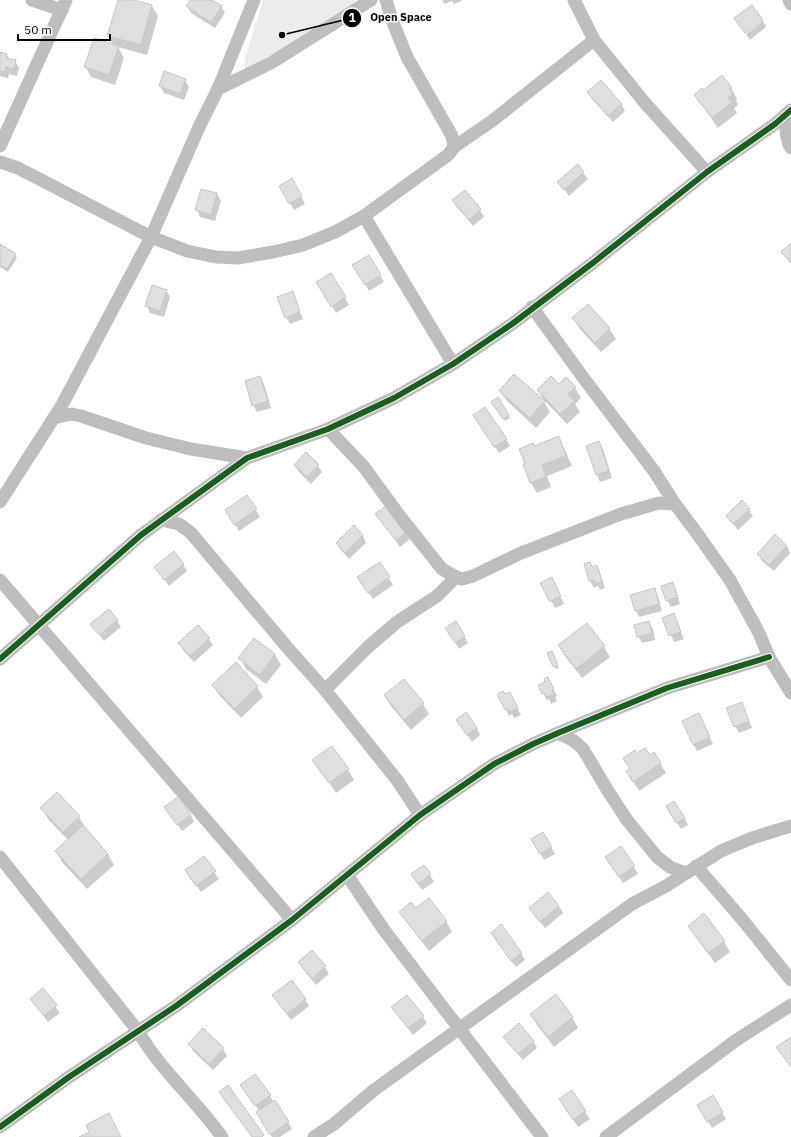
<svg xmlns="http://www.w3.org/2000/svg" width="791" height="1137" viewBox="0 0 791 1137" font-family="'IBM Plex Sans',sans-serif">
  <rect width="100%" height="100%" fill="#fff"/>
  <polygon fill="#ececec" points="263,0 357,0 335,22 247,73 244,65 245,58"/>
  <g fill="#0003">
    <polygon points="119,0 131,0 152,6 158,16 147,55 118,47 124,58 115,85 91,77 85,66 114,46 108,35"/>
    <polygon points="191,0 211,0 221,6 225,13 215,28 191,13 187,6"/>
    <polygon points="442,0 462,0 462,1 454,4 452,1 444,4"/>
    <polygon points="763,21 766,27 750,40 746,34"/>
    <polygon points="0,53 7,55 10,60 15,61 19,68 17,76 9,74 8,78 0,76"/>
    <polygon points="185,80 189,87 184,100 164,93 160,86"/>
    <polygon points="731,88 737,99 736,100 738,105 734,108 737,113 718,128 695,95 703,91"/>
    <polygon points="588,92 621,104 625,111 613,122 592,99"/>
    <polygon points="577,166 588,179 569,196 559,182"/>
    <polygon points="292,180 305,204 294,210 280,186"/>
    <polygon points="202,190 217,194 221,201 215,221 200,217 197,210"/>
    <polygon points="464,191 480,210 484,217 473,226 457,207 453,201"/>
    <polygon points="0,246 15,255 17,258 8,272 0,267"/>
    <polygon points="369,256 384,282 369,291 354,265"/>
    <polygon points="331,274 349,305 336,313 318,282"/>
    <polygon points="166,290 170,297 164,317 150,313 147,306"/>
    <polygon points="292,293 303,319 290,324 286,317"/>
    <polygon points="574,319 609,328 616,339 601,352 580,329"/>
    <polygon points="260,378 264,384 271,408 257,412 253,405"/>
    <polygon points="558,385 575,388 581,398 575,404 580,412 567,424 544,400 538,390"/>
    <polygon points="500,391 544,402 550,412 536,428 507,401"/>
    <polygon points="497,399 510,418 505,421 493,402"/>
    <polygon points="478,422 506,439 510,446 499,453"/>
    <polygon points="558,437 564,448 572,466 547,476 551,487 537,493 531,483 526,464 533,447"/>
    <polygon points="599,442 603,449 612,478 600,482 597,475 587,446"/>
    <polygon points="295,465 318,466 322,472 311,484 299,472"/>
    <polygon points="247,496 260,517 239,531 230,517"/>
    <polygon points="386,506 410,539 400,547 376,514"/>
    <polygon points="749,510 753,516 738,530 727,516"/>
    <polygon points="354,527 363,536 366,543 349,559 341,550 337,543"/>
    <polygon points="787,546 790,553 774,571 762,561 758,554"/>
    <polygon points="379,563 393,585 373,599 363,584"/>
    <polygon points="183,564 187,571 169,586 155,567"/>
    <polygon points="585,565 592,568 597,566 600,573 605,588 600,590 598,586 594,588 590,581"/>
    <polygon points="542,583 555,585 564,604 555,608"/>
    <polygon points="672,584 676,590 680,604 671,607 667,600"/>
    <polygon points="654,589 658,596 662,611 639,617 636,611"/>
    <polygon points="673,614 684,639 674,642 664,618"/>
    <polygon points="117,621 121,627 104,641 92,625"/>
    <polygon points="456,622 468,643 459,649 447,628"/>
    <polygon points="649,622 653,629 655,640 642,643 638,636"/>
    <polygon points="209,639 213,645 194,662 183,650 179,643"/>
    <polygon points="254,639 275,655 281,665 266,684 246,669 240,658"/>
    <polygon points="559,645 604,647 610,657 582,678 565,656"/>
    <polygon points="552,652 559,668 556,669 554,666"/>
    <polygon points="236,664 257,687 263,697 241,718 219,695 213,685"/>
    <polygon points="548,678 557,696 555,697 557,701 551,704 549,699 547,700 539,686 546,682"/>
    <polygon points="404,680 423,704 429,714 411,730 391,706 385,696"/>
    <polygon points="505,695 513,700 521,715 514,718 512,714 509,716 506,710 513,707"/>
    <polygon points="741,703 752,728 739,733 735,726"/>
    <polygon points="699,715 713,744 697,751 694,745"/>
    <polygon points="457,720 477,728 480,735 472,742"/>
    <polygon points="637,755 649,757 660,763 666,773 639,791 627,772 630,770"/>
    <polygon points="314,760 348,770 354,780 336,793"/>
    <polygon points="42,808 79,817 85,827 84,828 108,854 114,865 87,889 62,862 56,851 68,840 48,819"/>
    <polygon points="671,813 684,818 688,825 681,829"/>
    <polygon points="170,814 191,815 194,822 182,831"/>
    <polygon points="543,833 555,854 544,860 533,840"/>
    <polygon points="621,847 638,874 623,883 610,864"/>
    <polygon points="204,857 219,879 201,892 190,877"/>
    <polygon points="430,875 434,882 422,890 416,881"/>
    <polygon points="559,906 563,913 545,928 530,909"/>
    <polygon points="416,910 446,921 452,932 429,951 407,922 401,912"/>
    <polygon points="689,926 724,942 730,952 715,963 695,936"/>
    <polygon points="496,940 521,953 525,960 516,967"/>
    <polygon points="312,951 325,967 329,974 316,985 303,969 299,962"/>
    <polygon points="43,990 60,1013 48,1022 31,999"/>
    <polygon points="305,999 309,1006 291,1020 278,1002"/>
    <polygon points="392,1007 423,1017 427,1023 413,1035"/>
    <polygon points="531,1015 572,1017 578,1028 554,1047 537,1025"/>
    <polygon points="203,1030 223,1049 227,1056 213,1070 193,1051 189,1044"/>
    <polygon points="505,1037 533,1041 537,1048 523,1060 509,1044"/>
    <polygon points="241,1086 270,1095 273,1102 275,1101 292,1129 280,1137 272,1137 261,1119 259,1112 254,1102 252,1102"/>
    <polygon points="572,1092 590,1119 578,1127 564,1106"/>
    <polygon points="713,1097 726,1119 712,1128 698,1106"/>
  </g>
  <g fill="#dfdfdf" stroke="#c7c7c7">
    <polygon points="118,0 134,0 152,5 141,45 107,36"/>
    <polygon points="190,0 212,0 222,6 211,22 186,6"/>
    <polygon points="752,5 763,20 745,33 734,18"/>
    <polygon points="94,38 119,46 109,75 84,67"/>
    <polygon points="0,52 7,54 6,58 16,60 14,69 6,67 5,72 0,71"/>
    <polygon points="164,71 186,79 180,94 159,86"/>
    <polygon points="722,75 732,88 730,89 733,94 728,98 732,102 712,118 694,95 702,88 703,90"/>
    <polygon points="601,80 622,104 608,116 587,92"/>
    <polygon points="578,164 584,172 564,190 557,182"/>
    <polygon points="292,178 302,196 289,204 279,186"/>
    <polygon points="201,189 217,193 211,215 195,210"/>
    <polygon points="465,190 481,209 469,220 452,200"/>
    <polygon points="791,243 791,263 781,252"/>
    <polygon points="0,244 16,254 7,269 0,265"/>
    <polygon points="369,255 381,275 365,285 352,265"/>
    <polygon points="331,273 346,297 331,307 316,282"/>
    <polygon points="152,285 167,290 160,311 145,306"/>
    <polygon points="293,291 300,312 285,318 277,297"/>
    <polygon points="588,304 610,328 595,343 572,318"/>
    <polygon points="514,374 545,401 530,418 499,391"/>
    <polygon points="260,376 268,401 252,406 245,381"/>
    <polygon points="551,376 559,384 566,377 576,387 568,394 575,401 560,414 537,390"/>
    <polygon points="498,397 509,415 503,419 491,402"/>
    <polygon points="485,407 507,439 494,447 473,415"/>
    <polygon points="559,436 566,456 542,465 546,477 530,483 523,464 525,463 519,449 533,443 534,446"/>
    <polygon points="599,441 609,471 596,475 586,446"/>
    <polygon points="306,452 319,465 307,477 294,465"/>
    <polygon points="247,495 257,509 234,525 225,510"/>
    <polygon points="742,500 750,509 733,524 726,516"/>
    <polygon points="387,505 407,532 396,540 375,514"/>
    <polygon points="354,525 363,535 345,553 336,543"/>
    <polygon points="775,534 787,546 769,565 757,554"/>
    <polygon points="174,551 184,564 164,580 154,567"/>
    <polygon points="380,562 390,577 368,593 357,577"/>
    <polygon points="590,562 592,567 597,565 602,581 595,584 594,580 589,581 584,564"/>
    <polygon points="552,577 561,596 550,602 540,583"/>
    <polygon points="673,582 677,597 666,601 661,586"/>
    <polygon points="655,588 659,604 635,611 630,595"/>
    <polygon points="109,609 118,620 99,635 90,624"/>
    <polygon points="674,613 681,632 669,636 662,618"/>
    <polygon points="456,621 465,636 455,643 445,628"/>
    <polygon points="649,621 652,633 637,637 634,625"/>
    <polygon points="587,623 605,646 576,669 558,645"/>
    <polygon points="198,625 210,638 190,656 178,643"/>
    <polygon points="254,638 275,654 260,675 238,658"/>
    <polygon points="552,651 558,665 553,667 547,653"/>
    <polygon points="236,662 258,686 234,709 212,685"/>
    <polygon points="548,677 554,689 552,690 554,694 547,697 544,693 542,694 538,685 545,682 544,679"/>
    <polygon points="404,679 424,703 404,720 384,695"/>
    <polygon points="503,691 505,694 510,692 518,708 510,712 508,708 505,710 497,694"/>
    <polygon points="742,702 749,721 734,727 726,708"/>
    <polygon points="466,712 477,728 467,735 456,720"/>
    <polygon points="699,713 710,737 693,745 682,721"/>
    <polygon points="332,746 349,769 329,783 312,760"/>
    <polygon points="645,748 650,755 654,752 661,763 633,782 626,771 630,769 623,758 635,750 637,753"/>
    <polygon points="57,792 80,816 63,832 40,808"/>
    <polygon points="179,796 191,815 177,825 164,807"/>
    <polygon points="674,801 685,818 676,823 666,806"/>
    <polygon points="83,825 108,854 81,879 55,851"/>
    <polygon points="543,832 552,847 540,854 531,839"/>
    <polygon points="621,846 635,866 619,877 605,857"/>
    <polygon points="204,856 216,871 196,886 185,870"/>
    <polygon points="424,865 431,874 418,884 411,874"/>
    <polygon points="548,892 559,906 540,922 529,908"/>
    <polygon points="429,898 447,921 422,941 399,912 411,902 416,908"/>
    <polygon points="704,913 725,941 708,953 688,926"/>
    <polygon points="501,924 522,953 511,961 491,933"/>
    <polygon points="312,950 326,966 312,979 298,962"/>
    <polygon points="292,980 306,999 287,1014 272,995"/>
    <polygon points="43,988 57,1005 44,1016 30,999"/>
    <polygon points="556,994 573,1017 548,1037 530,1014"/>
    <polygon points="407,995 424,1016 408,1028 391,1007"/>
    <polygon points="519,1023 534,1041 518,1054 503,1037"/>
    <polygon points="203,1028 224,1048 209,1064 188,1044"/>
    <polygon points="791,1037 791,1067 776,1047"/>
    <polygon points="255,1074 271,1095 255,1106 240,1085"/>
    <polygon points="228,1085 264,1135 262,1137 252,1137 219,1092"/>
    <polygon points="572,1090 586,1111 573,1120 559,1099"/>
    <polygon points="713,1095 723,1112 707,1122 697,1105"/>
    <polygon points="275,1100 289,1122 270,1135 256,1112"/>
    <polygon points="109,1113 121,1137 79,1137 89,1132 86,1125"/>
  </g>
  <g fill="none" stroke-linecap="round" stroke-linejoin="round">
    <g stroke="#bebebe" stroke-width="13">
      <polyline points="32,0 62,10"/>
      <polyline points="574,0 594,40 645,103 707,172"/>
      <polyline points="789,0 791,4"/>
      <polyline points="218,89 254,0"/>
      <path d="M 786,114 C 786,126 785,138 791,148"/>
      <polyline points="0,146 66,0"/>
      <polyline points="454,147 492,121 594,40"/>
      <polyline points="0,162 18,168 151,237 187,251 216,257 238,258 273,252 303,245 335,232 364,216 448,155 454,147 452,136 407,57 392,20 386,0"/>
      <polyline points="364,216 453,364"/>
      <polyline points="532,307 582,376 654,471 675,504 696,532 730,580 759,633 769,657 791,693"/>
      <polyline points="54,418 72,414 81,416 146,438 191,449 247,458"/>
      <polyline points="328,429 364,467 399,515 442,569 456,577 462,579 473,576 521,553 621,514 659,503 675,504"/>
      <polyline points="0,502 62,405 151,237 199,127 218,89 271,63 371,0"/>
      <polyline points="161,520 179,524 191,533 286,646 325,690 397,780 420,815"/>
      <polyline points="0,580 292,920"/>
      <polyline points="0,659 141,535 247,458 328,429 394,398 453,364 512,324 594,262 707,172 775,124 791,110"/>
      <polyline points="325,690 369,646 397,622 437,596 456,577"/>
      <polyline points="558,733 574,741 583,749 608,791 627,820 657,857 670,867 686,873"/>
      <path d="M 0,857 L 138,1031 C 160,1070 196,1100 222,1137"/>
      <polyline points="696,866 741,918 791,980"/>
      <polyline points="347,875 384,930 542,1137"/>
      <polyline points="0,1127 69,1077 176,1006 292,920 420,815 494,764 533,744 558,733 667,688 769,657"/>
      <polyline points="314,1137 334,1124 374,1090 632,904 666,886 721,851 752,838 791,826"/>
      <polyline points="606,1137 735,1041 791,1005"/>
    </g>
    <g stroke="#fff" stroke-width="8">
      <g id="cycleway">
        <polyline points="0,659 141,535 247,458 328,429 394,398 453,364 512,324 594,262 707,172 775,124 791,110"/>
        <polyline points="0,1127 69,1077 176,1006 292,920 420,815 494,764 533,744 558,733 667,688 769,657"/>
      </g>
    </g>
    <use href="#cycleway" stroke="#1b5e20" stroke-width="6"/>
  </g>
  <path fill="none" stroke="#000" stroke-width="1.5" d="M282 35L352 18"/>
  <g fill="#000" stroke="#fff" stroke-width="1.5">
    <circle cx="282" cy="35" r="4"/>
    <circle cx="352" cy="18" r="10"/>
  </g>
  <g font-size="12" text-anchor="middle" font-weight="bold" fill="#fff">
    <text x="352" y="22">1</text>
  </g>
  <g font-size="11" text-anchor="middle" font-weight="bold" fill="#000" stroke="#fff" stroke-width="3" stroke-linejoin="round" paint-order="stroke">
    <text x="401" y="21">Open Space</text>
  </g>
  <path d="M18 34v6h92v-6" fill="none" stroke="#000000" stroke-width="2"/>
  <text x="24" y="34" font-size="12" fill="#000000" stroke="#ffffff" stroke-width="3" paint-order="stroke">50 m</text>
</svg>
